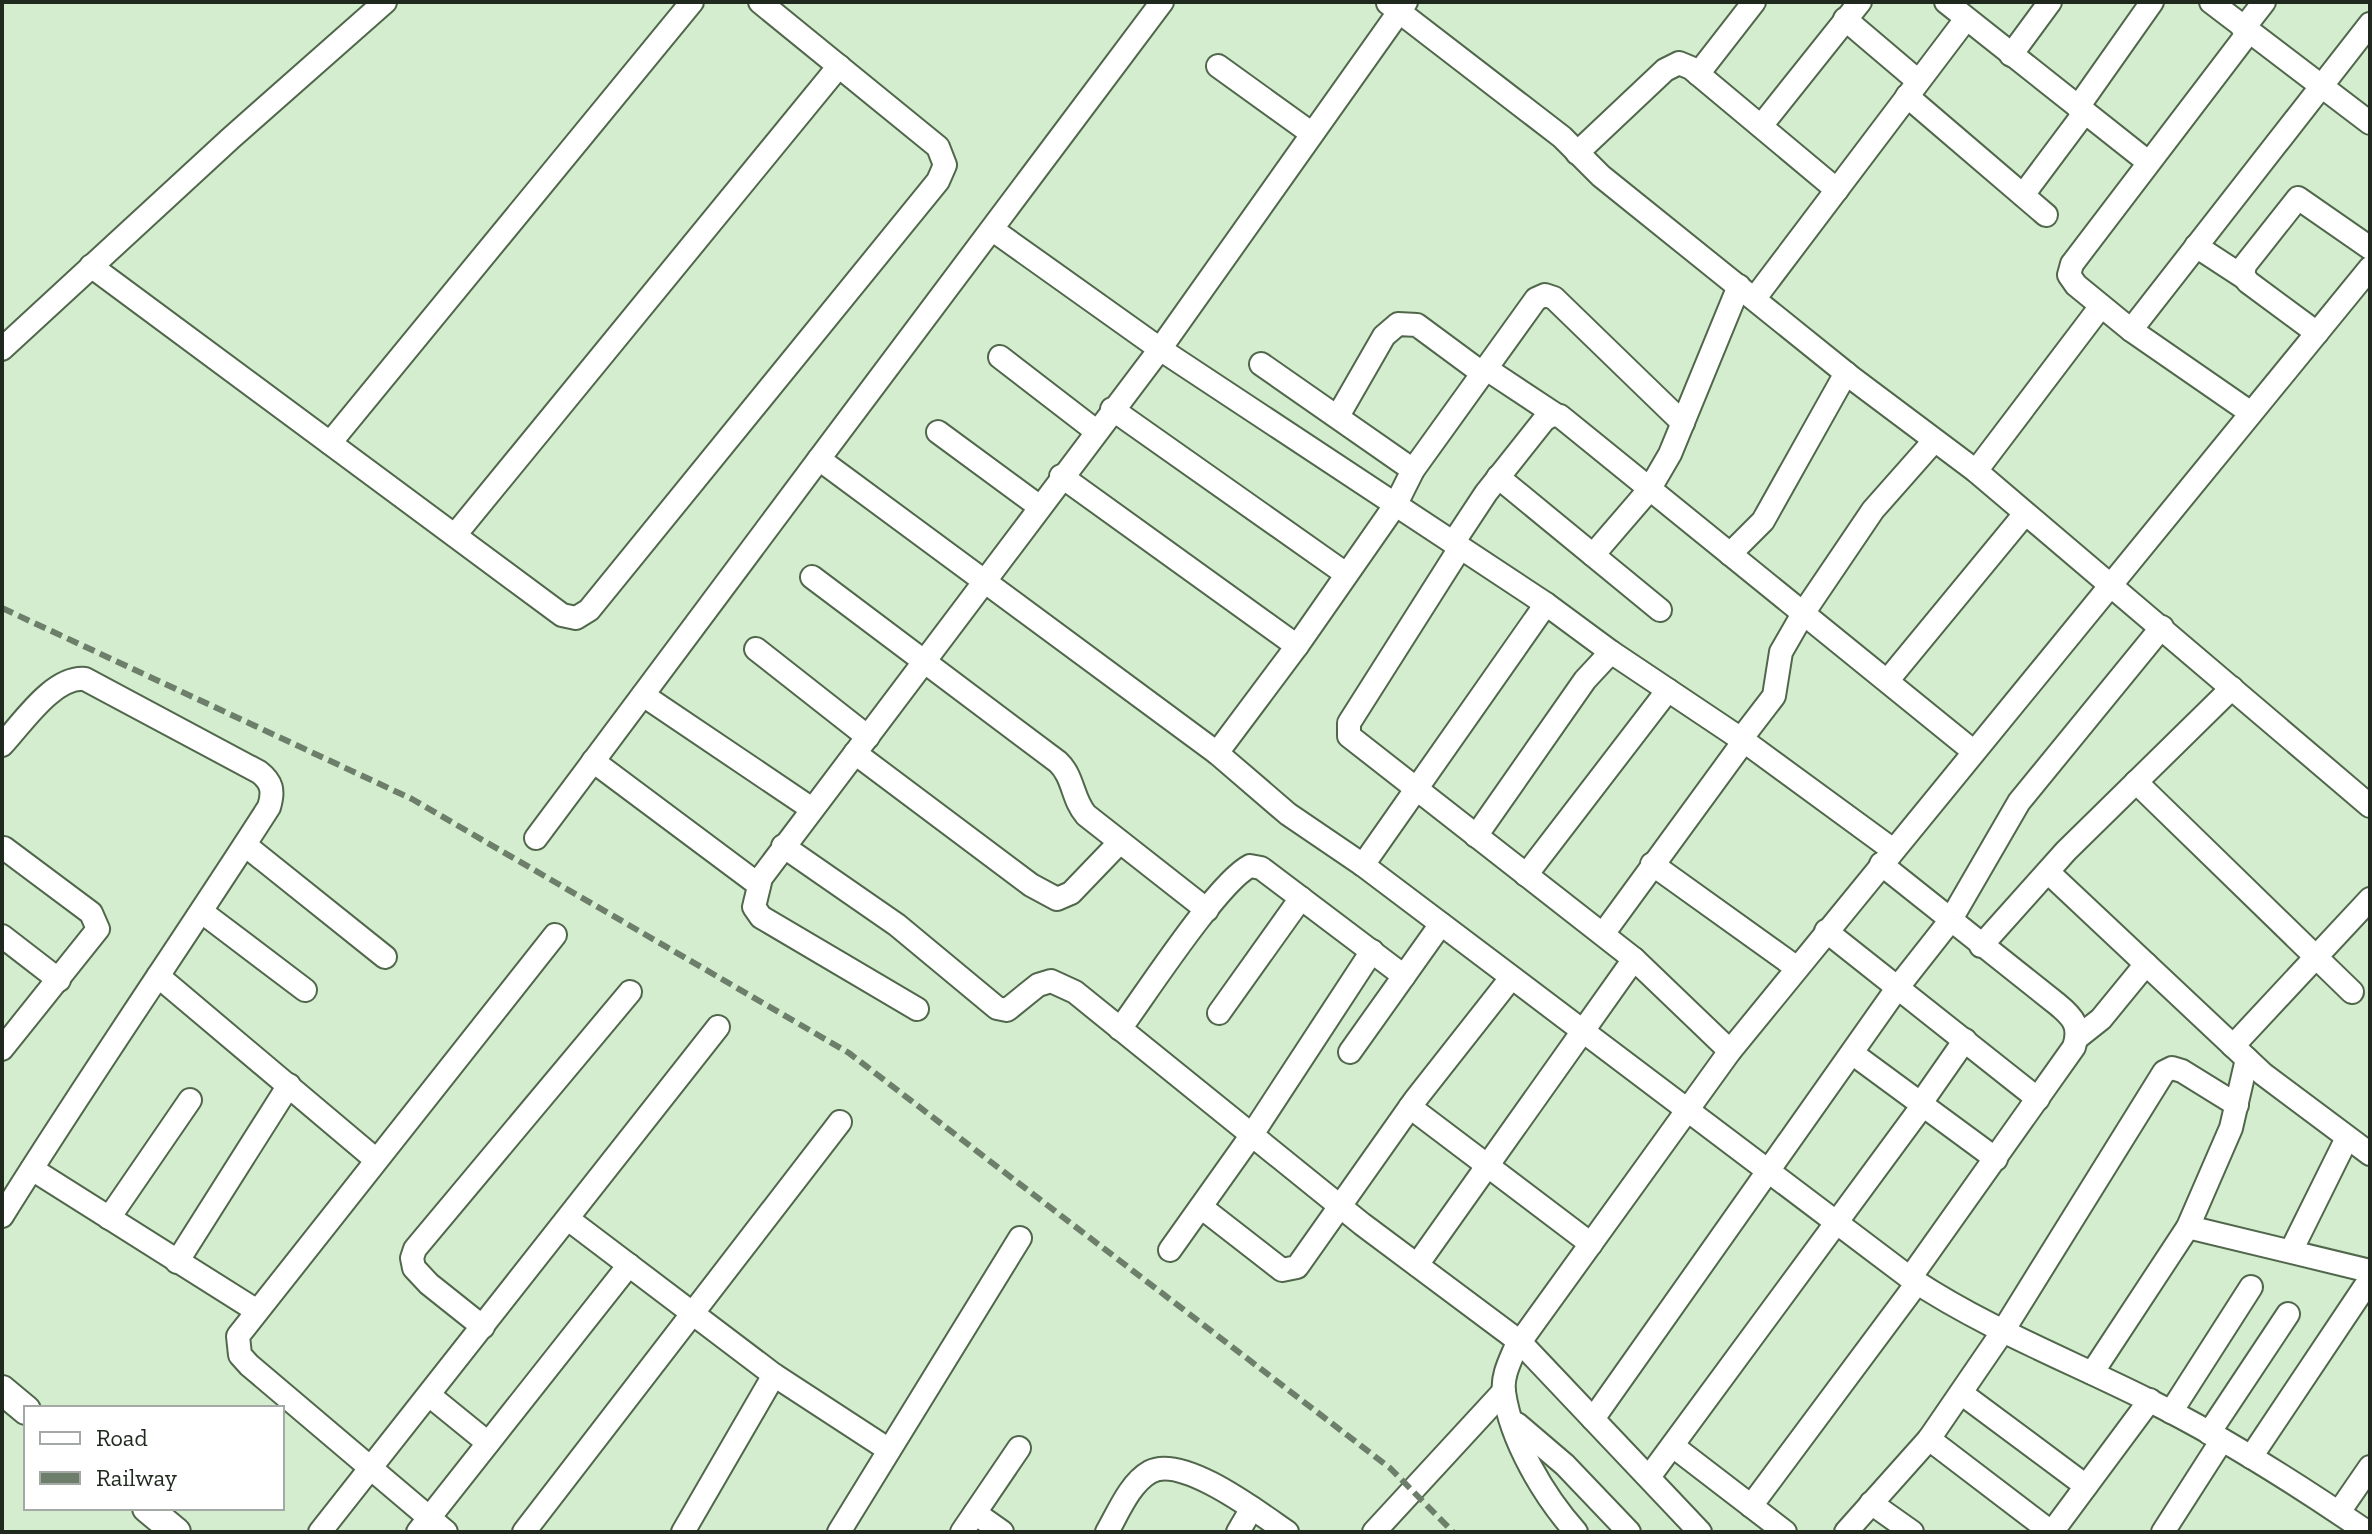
<svg xmlns="http://www.w3.org/2000/svg" width="2372" height="1534" viewBox="0 0 2372 1534" font-family="'Zilla Slab',serif">
  <rect width="100%" height="100%" fill="#d3edce"/>
  <g fill="none" stroke-linecap="round" stroke-linejoin="round">
    <g stroke="#51674c" stroke-width="26">
      <g id="minor">
        <path d="M 1162,2 L 819,459 L 1217,753 L 1288,814 L 1363,865 L 1910,1278 C 1985,1328 2068,1360 2148,1400 C 2225,1438 2297,1484 2367,1532"/>
        <polyline points="1946,2 2148,162"/>
        <polyline points="2211,2 2370,123"/>
        <polyline points="1388,3 1562,137 1601,176 1852,378 1976,471 2370,806"/>
        <polyline points="1845,19 1918,81"/>
        <polyline points="2243,29 2264,2"/>
        <polyline points="2248,33 2072,264 2069,275 2076,285 2131,330 2251,413"/>
        <polyline points="2011,55 2050,2"/>
        <polyline points="1218,66 1311,133"/>
        <polyline points="1698,74 1754,2"/>
        <polyline points="1907,96 2046,215"/>
        <polyline points="2078,107 2152,2"/>
        <polyline points="1761,126 1860,2"/>
        <polyline points="1577,153 1665,70 1679,63 1691,68 1837,190"/>
        <polyline points="2023,195 2085,112"/>
        <polyline points="993,230 1160,349 1546,604 1611,652 1585,680 1476,836"/>
        <polyline points="2196,246 2245,278"/>
        <polyline points="91,266 562,615 576,618 589,610 938,181 945,165 938,147 760,2"/>
        <polyline points="1755,298 1966,19"/>
        <polyline points="2131,330 2370,24"/>
        <polyline points="2317,333 2248,282 2243,275 2245,265 2298,198 2370,248"/>
        <polyline points="2,349 231,138 385,2"/>
        <polyline points="1000,357 1096,431"/>
        <polyline points="1261,364 1413,470"/>
        <polyline points="1485,368 1556,415"/>
        <polyline points="1112,409 1346,574"/>
        <polyline points="1338,416 1384,336 1398,324 1417,325 1482,373"/>
        <polyline points="938,432 1040,507"/>
        <polyline points="330,443 692,2"/>
        <polyline points="1976,471 2101,306"/>
        <polyline points="1061,476 1297,646"/>
        <polyline points="1498,477 1660,610"/>
        <polyline points="455,535 839,66"/>
        <polyline points="1453,543 1486,493 1544,420 1552,415 1560,416 1973,751"/>
        <polyline points="1730,554 1763,521 1846,373"/>
        <polyline points="1593,555 1649,490 1670,454 1739,286"/>
        <path d="M 812,577 L 1058,762 C 1074,777 1072,799 1086,815 L 1207,910"/>
        <polyline points="756,649 868,737"/>
        <polyline points="1611,652 1744,741 1893,850"/>
        <polyline points="1888,680 2024,515"/>
        <polyline points="643,695 812,809"/>
        <polyline points="1741,739 1774,696 1781,652 1804,612 1873,510 1934,441"/>
        <path d="M 2,745 C 22,724 53,676 85,679 L 259,772 C 272,782 274,791 269,807 C 181,944 88,1078 2,1216"/>
        <polyline points="855,753 1031,885 1057,899 1071,893 1120,842"/>
        <polyline points="1217,753 1297,646 1396,504 1413,470 1536,299 1545,295 1554,298 1683,423"/>
        <polyline points="593,761 759,885"/>
        <polyline points="2136,782 2352,992"/>
        <polyline points="536,838 819,459"/>
        <polyline points="245,845 385,957"/>
        <polyline points="783,846 897,925 997,1008 1007,1010 1038,985 1051,981 1075,992 1362,1224 1520,1342 1700,1532"/>
        <polyline points="1652,864 1797,968"/>
        <path d="M 1881,864 L 2057,1004 C 2073,1017 2081,1026 2074,1047 L 1910,1278"/>
        <polyline points="1363,865 1546,604"/>
        <polyline points="2048,872 2263,1074 2370,1154"/>
        <polyline points="1526,875 1668,690"/>
        <polyline points="202,912 305,990"/>
        <polyline points="1826,931 2038,1099"/>
        <polyline points="1603,934 1744,741"/>
        <polyline points="2,936 59,980"/>
        <polyline points="1981,946 2066,851 2232,688"/>
        <polyline points="1634,959 1730,1051"/>
        <polyline points="158,976 375,1159"/>
        <polyline points="917,1009 761,917 754,907 761,878 1160,349 1406,2"/>
        <polyline points="1219,1013 1301,898"/>
        <path d="M 1120,1029 C 1145,995 1218,882 1250,866 L 1261,868 L 1404,976"/>
        <polyline points="2077,1038 2101,1019 2146,964"/>
        <polyline points="2233,1046 2370,899"/>
        <polyline points="2,1049 98,929 91,913 4,848"/>
        <polyline points="1350,1052 1441,924"/>
        <polyline points="1852,1053 1996,1159"/>
        <polyline points="1921,1103 1965,1040"/>
        <polyline points="1410,1107 1591,1244"/>
        <polyline points="32,1169 257,1311"/>
        <polyline points="1201,1207 1282,1270 1297,1267 1415,1100 1511,978"/>
        <polyline points="109,1218 190,1100"/>
        <polyline points="568,1219 774,1375 889,1450"/>
        <polyline points="2188,1227 2370,1271"/>
        <polyline points="1170,1250 1251,1136 1372,951"/>
        <polyline points="2291,1251 2347,1138"/>
        <polyline points="177,1262 289,1085"/>
        <polyline points="1417,1265 1634,959 1349,736 1349,723 1460,548"/>
        <polyline points="483,1327 429,1284 414,1268 412,1258 415,1249 630,992"/>
        <polyline points="2092,1373 2188,1227 2231,1128 2247,1059"/>
        <polyline points="1961,1393 2086,1486"/>
        <polyline points="429,1395 488,1443"/>
        <polyline points="2171,1412 2251,1287"/>
        <polyline points="1593,1419 1898,987 1950,921 2019,802 2162,627"/>
        <polyline points="1517,1424 1565,1465 1629,1532"/>
        <polyline points="2209,1433 2288,1314"/>
        <polyline points="1929,1439 2051,1532"/>
        <polyline points="1673,1446 1785,1532"/>
        <polyline points="2251,1457 2370,1279"/>
        <polyline points="1649,1477 1923,1105"/>
        <polyline points="1871,1503 1912,1532"/>
        <polyline points="1751,1506 1917,1283"/>
        <polyline points="2339,1512 2370,1467"/>
        <polyline points="975,1513 1002,1532"/>
        <polyline points="320,1532 718,1027"/>
        <polyline points="418,1532 629,1265"/>
        <polyline points="446,1532 249,1365 240,1355 238,1336 555,935"/>
        <polyline points="524,1532 840,1122"/>
        <polyline points="683,1532 774,1375"/>
        <polyline points="839,1532 1020,1238"/>
        <polyline points="962,1532 1019,1448"/>
        <path d="M 1107,1532 C 1118,1513 1130,1483 1150,1472 C 1182,1454 1259,1513 1287,1532"/>
        <polyline points="1238,1532 1252,1508"/>
        <polyline points="1374,1532 1504,1391"/>
        <path d="M 1576,1532 C 1544,1496 1511,1441 1504,1392 C 1502,1377 1509,1363 1515,1349 L 1730,1051 L 2370,268"/>
        <polyline points="1846,1532 1929,1439 2003,1331 2164,1072 2172,1068 2182,1071 2237,1105"/>
        <polyline points="2052,1532 2150,1400"/>
        <polyline points="2163,1532 2222,1440"/>
      </g>
    </g>
    <g stroke="#51674c" stroke-width="32">
      <g id="major">
        <polyline points="2,1390 26,1410"/>
        <polyline points="147,1508 176,1532"/>
      </g>
    </g>
    <use href="#minor" stroke="#fff" stroke-width="22"/>
    <use href="#major" stroke="#fff" stroke-width="28"/>
    <polyline stroke="#6d7e6a" stroke-width="6" stroke-dasharray="12 6" stroke-linecap="butt" points="2,608 412,799 849,1053 1390,1468 1453,1532"/>
  </g>
  <rect width="2372" height="1534" fill="none" stroke="#1f291d" stroke-width="8"/>
  <rect x="24" y="1406" width="260" height="104" fill="#ffffff" stroke="#a5a9a5" stroke-width="2"/>
  <rect x="40" y="1432" width="40" height="12" fill="#ffffff" stroke="#a5a9a5" stroke-width="2"/>
  <text x="96" y="1446" font-size="24" fill="#1f291d">Road</text>
  <rect x="40" y="1472" width="40" height="12" fill="#6d7e6a" stroke="#a5a9a5" stroke-width="2"/>
  <text x="96" y="1486" font-size="24" fill="#1f291d">Railway</text>
</svg>
